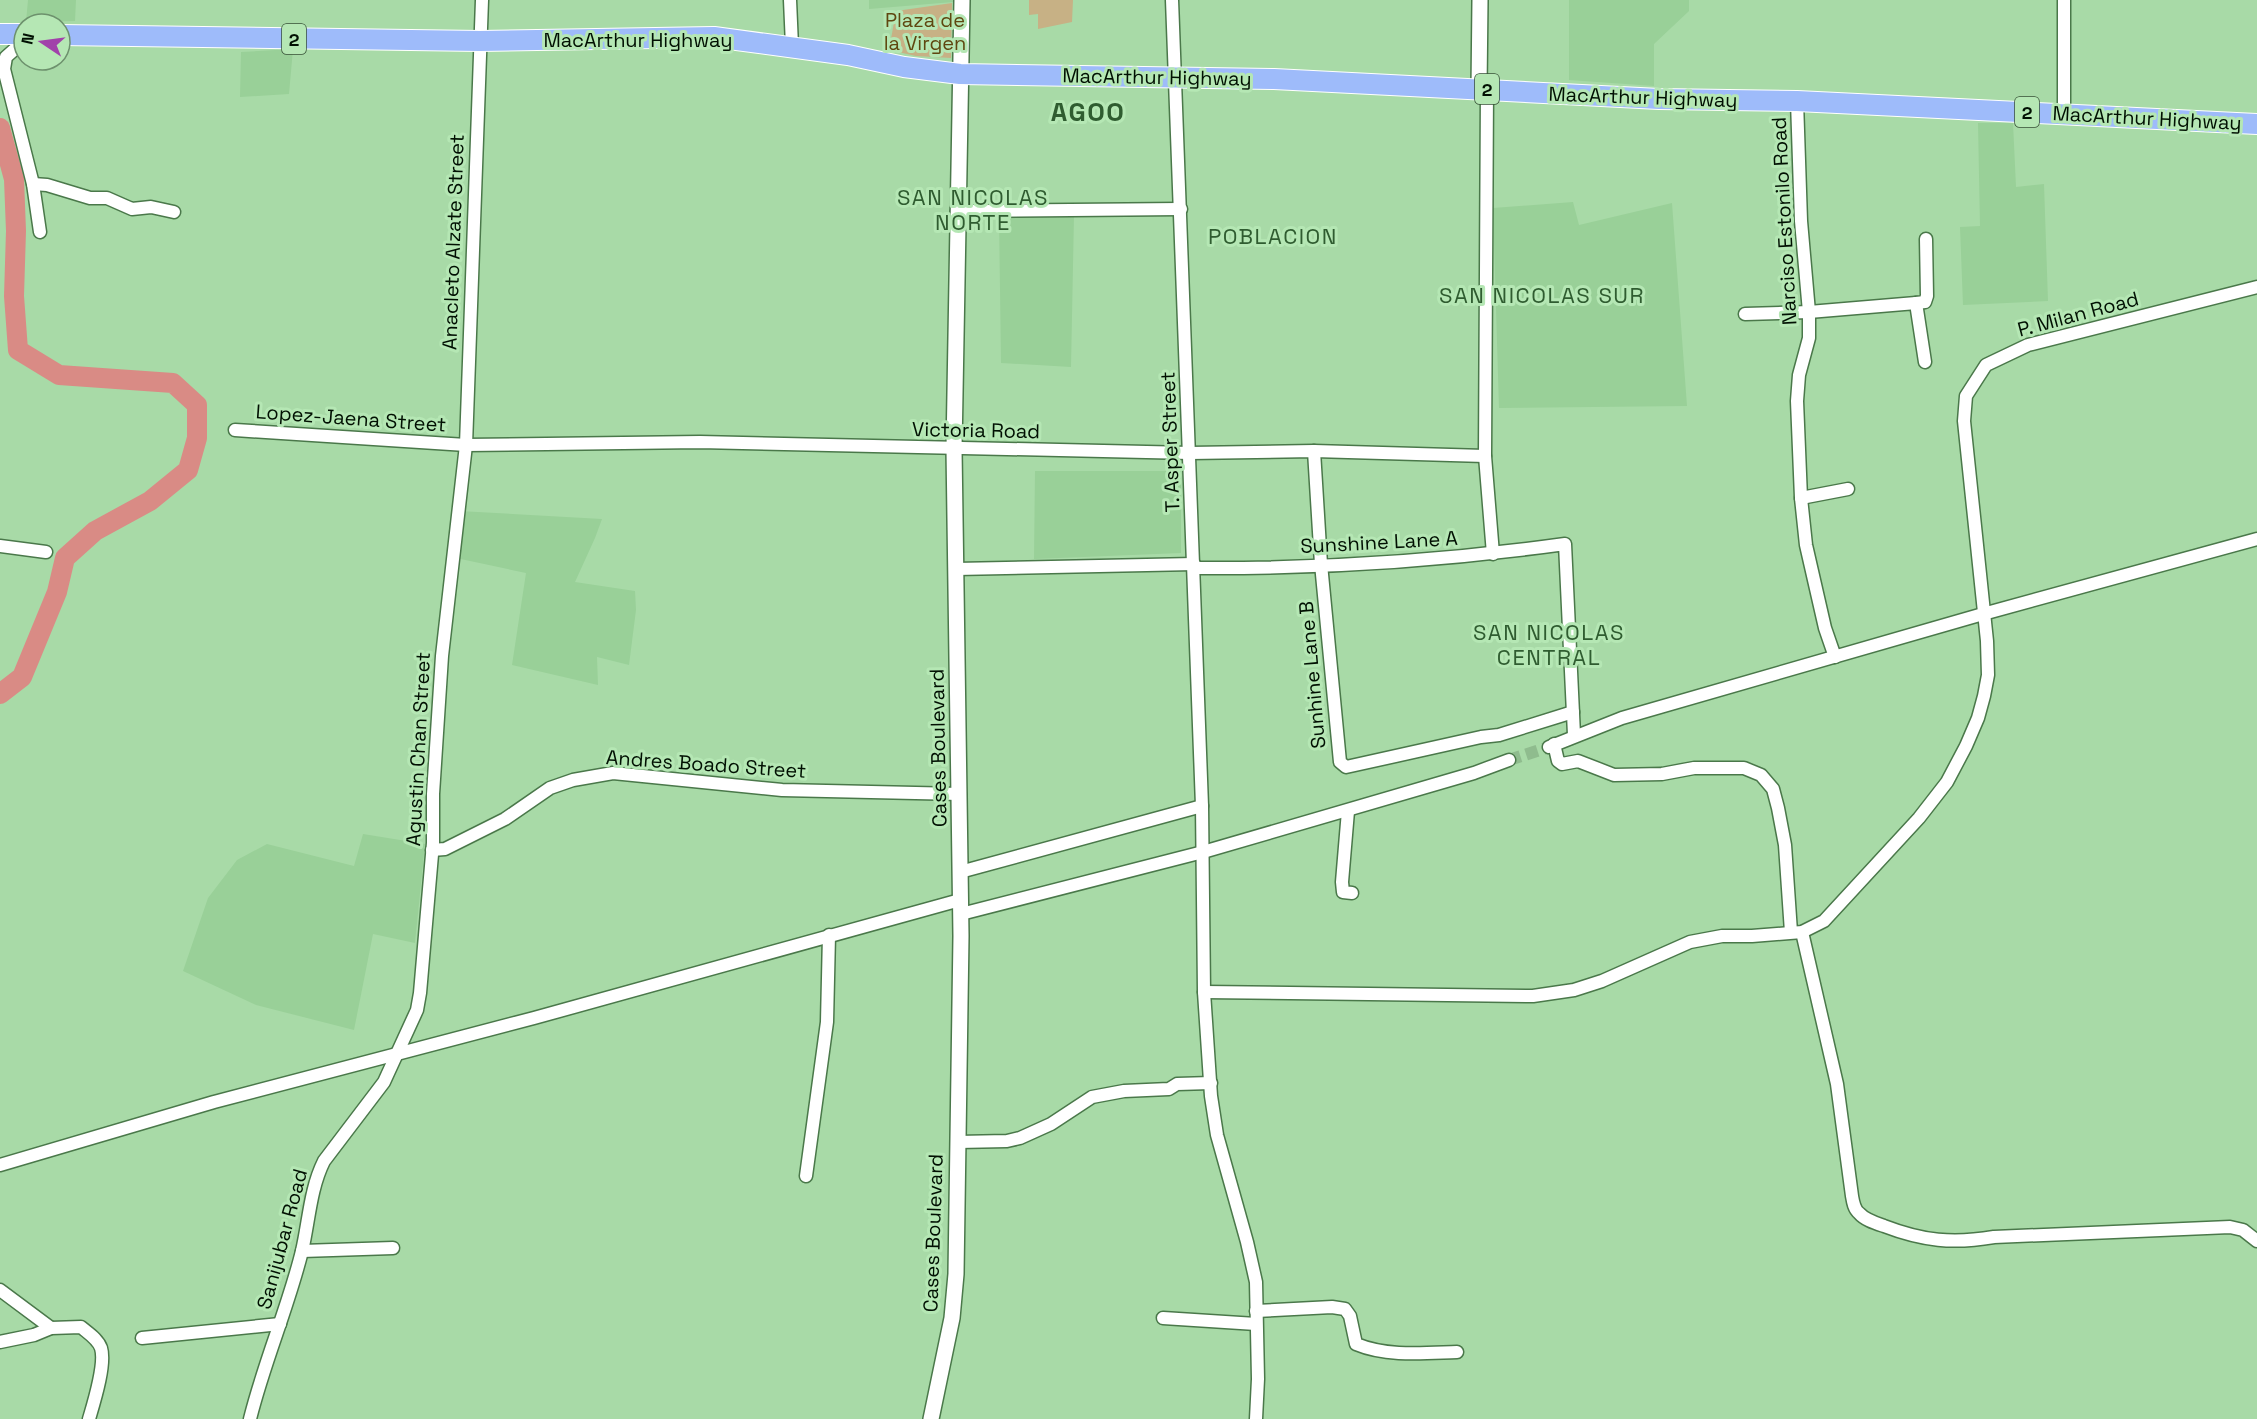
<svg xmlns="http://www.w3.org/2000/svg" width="2257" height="1419" viewBox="0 0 2257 1419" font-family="'Space Grotesk',sans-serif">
  <rect width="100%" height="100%" fill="#a8daa7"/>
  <g fill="#99d098">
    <polygon points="28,0 76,0 75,21 26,22"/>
    <polygon points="869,0 953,0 953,2 869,9"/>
    <polygon points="1569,0 1689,0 1689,11 1654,44 1654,86 1569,80"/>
    <polygon points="293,49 289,94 240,97 241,52"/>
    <polygon points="1978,123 2013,123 2016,187 2044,184 2048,301 1963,305 1960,227 1980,226"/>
    <polygon points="1573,202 1579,225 1672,203 1687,406 1499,408 1493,208"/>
    <polygon points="999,215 1074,215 1071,367 1001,363"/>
    <polygon points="1035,471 1181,471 1181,553 1034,559"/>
    <polygon points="459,511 602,519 595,538 575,582 635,591 636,610 629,665 597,657 598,685 512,665 526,573 456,558"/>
    <polygon points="363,834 425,844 415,943 373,934 354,1030 256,1005 183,971 208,898 237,860 267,844 354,866"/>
  </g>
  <g fill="#c7b185">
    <polygon points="1029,0 1073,0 1072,22 1038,29 1038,14 1029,15"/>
    <polygon points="952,3 951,58 916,56 889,50 896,11"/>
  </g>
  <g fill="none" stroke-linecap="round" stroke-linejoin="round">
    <polyline stroke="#d98b85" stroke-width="20" points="0,128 14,179 16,231 14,296 18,350 59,375 173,383 197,405 197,438 188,470 150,501 95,531 65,558 57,592 22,677 0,694"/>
    <polyline stroke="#8fbc8e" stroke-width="12" stroke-dasharray="12 6" stroke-linecap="butt" points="1509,760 1549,747"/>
    <g stroke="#4a784a" stroke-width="15">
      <g id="minor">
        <polyline points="790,0 792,46"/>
        <polyline points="1172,0 1202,806 1204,992 1211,1096 1217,1135 1247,1242 1256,1282 1258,1379 1256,1419"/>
        <polyline points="24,41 6,57 4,69 33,184 40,232"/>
        <polyline points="1487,89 1485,456 1493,554"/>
        <polyline points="1797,101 1801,221 1809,312 1809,338 1799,375 1797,401 1801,498 1806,545 1825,628 1835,657"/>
        <polyline points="2064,114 2064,0"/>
        <polyline points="33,184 47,185 90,198 107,198 132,209 151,207 174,212"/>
        <polyline points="957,211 1181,209"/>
        <polyline points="1916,303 1925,302 1927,296 1926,239"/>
        <polyline points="1745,314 1809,312 1916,303 1925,362"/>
        <polyline points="235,430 466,445 700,442 1190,453 1314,451 1485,456"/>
        <polyline points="1314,451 1321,564 1340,762 1346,767 1481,737 1499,735 1573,712"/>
        <polyline points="1801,498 1848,489"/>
        <polyline points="0,546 46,552"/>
        <path d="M 1194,568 C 1318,569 1442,561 1565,544 L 1574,735"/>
        <polyline points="956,569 1194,564"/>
        <polyline points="1554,744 1558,761 1562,764 1578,761 1614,775 1662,774 1694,768 1744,768 1761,775 1773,789 1778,808 1785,845 1791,932"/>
        <polyline points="1549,747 1622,718 1983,614 2257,539"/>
        <polyline points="1348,811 1342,882 1343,892 1352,893"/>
        <polyline points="432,850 445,849 505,819 550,788 573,780 613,773 782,790 960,794"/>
        <polyline points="960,872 1202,806"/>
        <polyline points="961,914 1203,852 1474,773 1509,760"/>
        <path d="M 1802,932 L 1837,1084 L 1852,1196 C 1853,1202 1854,1209 1859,1213 C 1865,1220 1875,1223 1884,1226 C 1923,1241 1953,1244 1994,1237 L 2230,1227 L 2243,1230 L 2257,1241"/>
        <polyline points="1204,992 1533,996 1574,990 1602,981 1690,942 1722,936 1752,936 1802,932 1824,921 1919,818 1947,782 1966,746 1978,718 1984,696 1988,675 1987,641 1964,421 1966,396 1986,365 2028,345 2257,287"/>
        <polyline points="958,1142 1007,1141 1020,1138 1051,1124 1092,1097 1124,1091 1169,1089 1177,1084 1211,1083"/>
        <polyline points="0,1165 214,1102 534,1018 960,900"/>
        <polyline points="806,1176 827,1022 829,935"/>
        <polyline points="302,1251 393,1248"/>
        <polyline points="0,1290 51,1328"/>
        <path d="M 1256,1311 L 1332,1307 L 1345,1309 L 1350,1316 L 1356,1344 C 1387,1357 1425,1353 1457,1352"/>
        <polyline points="1163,1318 1256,1324"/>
        <polyline points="142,1338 280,1324"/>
        <path d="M 0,1342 L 34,1335 L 51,1328 L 81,1327 C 88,1333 98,1339 101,1348 C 106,1364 94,1402 89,1419"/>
        <path d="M 250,1419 C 264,1362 288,1308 302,1251 C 309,1221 310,1189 324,1161 L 384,1082 L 417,1010 L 420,993 L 433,843 L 433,794 L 442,656 L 466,445 L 482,0"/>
      </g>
    </g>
    <g stroke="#4a784a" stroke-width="18">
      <g id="tertiary">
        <polyline points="1479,89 1480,0"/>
        <polyline points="931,1419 952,1318 956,1274 961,936 954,449 962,0"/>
      </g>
    </g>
    <g stroke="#fff" stroke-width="22">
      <g id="trunk">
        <polyline points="0,34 24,34"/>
        <polyline points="60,35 480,41 714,37 848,55 904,67 960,74 1274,79 1659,99 1797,101 2257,124"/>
      </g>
    </g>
    <use href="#minor" stroke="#fff" stroke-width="12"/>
    <use href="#tertiary" stroke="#fff" stroke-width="15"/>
    <use href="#trunk" stroke="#9ebbfa" stroke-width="20"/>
  </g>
  <g text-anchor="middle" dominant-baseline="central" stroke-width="6" stroke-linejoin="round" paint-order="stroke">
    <g fill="#b5e7b4" stroke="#375037" stroke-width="1.5">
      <rect x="282" y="24" width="24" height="30" rx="4.5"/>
      <rect x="1475" y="74" width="24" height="30" rx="4.5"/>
      <rect x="2015" y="97" width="24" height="30" rx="4.5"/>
    </g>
    <g font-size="18" font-weight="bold" fill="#011002">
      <text x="294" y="39">2</text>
      <text x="1487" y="89">2</text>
      <text x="2027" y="112">2</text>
    </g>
    <g font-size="20" fill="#5f4710" stroke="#b5e7b4">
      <text x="925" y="20">Plaza de<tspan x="925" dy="23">la Virgen</tspan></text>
    </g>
    <g font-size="20" fill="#011002" stroke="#b5e7b4">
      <text x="638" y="40">MacArthur Highway</text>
      <text transform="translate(1157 77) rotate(1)">MacArthur Highway</text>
      <text transform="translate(1643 97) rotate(2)">MacArthur Highway</text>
      <text transform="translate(2147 118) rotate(3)">MacArthur Highway</text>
      <text transform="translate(1784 221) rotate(-93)">Narciso Estonilo Road</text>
      <text transform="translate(453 242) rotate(-88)">Anacleto Alzate Street</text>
      <text transform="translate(2078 314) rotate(-15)">P. Milan Road</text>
      <text transform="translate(351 418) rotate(4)">Lopez-Jaena Street</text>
      <text transform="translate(976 430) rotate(1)">Victoria Road</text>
      <text transform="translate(1170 442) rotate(-92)">T. Asper Street</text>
      <text transform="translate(1379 542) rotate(-3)">Sunshine Lane A</text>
      <text transform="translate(1312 675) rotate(-95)">Sunhine Lane B</text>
      <text transform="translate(938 748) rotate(-91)">Cases Boulevard</text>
      <text transform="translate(418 749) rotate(-87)">Agustin Chan Street</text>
      <text transform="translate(706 764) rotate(4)">Andres Boado Street</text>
      <text transform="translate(933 1233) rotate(-88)">Cases Boulevard</text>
      <text transform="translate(282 1239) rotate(-75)">Sanijubar Road</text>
    </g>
    <g font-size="22" letter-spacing="1.5" fill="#2f5c30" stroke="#b5e7b4">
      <text x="973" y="197">SAN NICOLAS<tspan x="973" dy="25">NORTE</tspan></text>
      <text x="1273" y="236">POBLACION</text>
      <text x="1542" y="295">SAN NICOLAS SUR</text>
      <text x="1549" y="632">SAN NICOLAS<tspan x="1549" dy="25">CENTRAL</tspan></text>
    </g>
    <g font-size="26" font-weight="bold" letter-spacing="1.5" fill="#2f5c30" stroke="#b5e7b4">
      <text x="1088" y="112">AGOO</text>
    </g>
  </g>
  <g transform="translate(42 42) rotate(283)"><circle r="28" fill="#b5e7b4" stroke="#6d916d" stroke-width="1.5"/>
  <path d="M0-4.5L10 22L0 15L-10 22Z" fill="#a142aa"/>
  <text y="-9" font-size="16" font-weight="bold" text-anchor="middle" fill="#011002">N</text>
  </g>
</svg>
